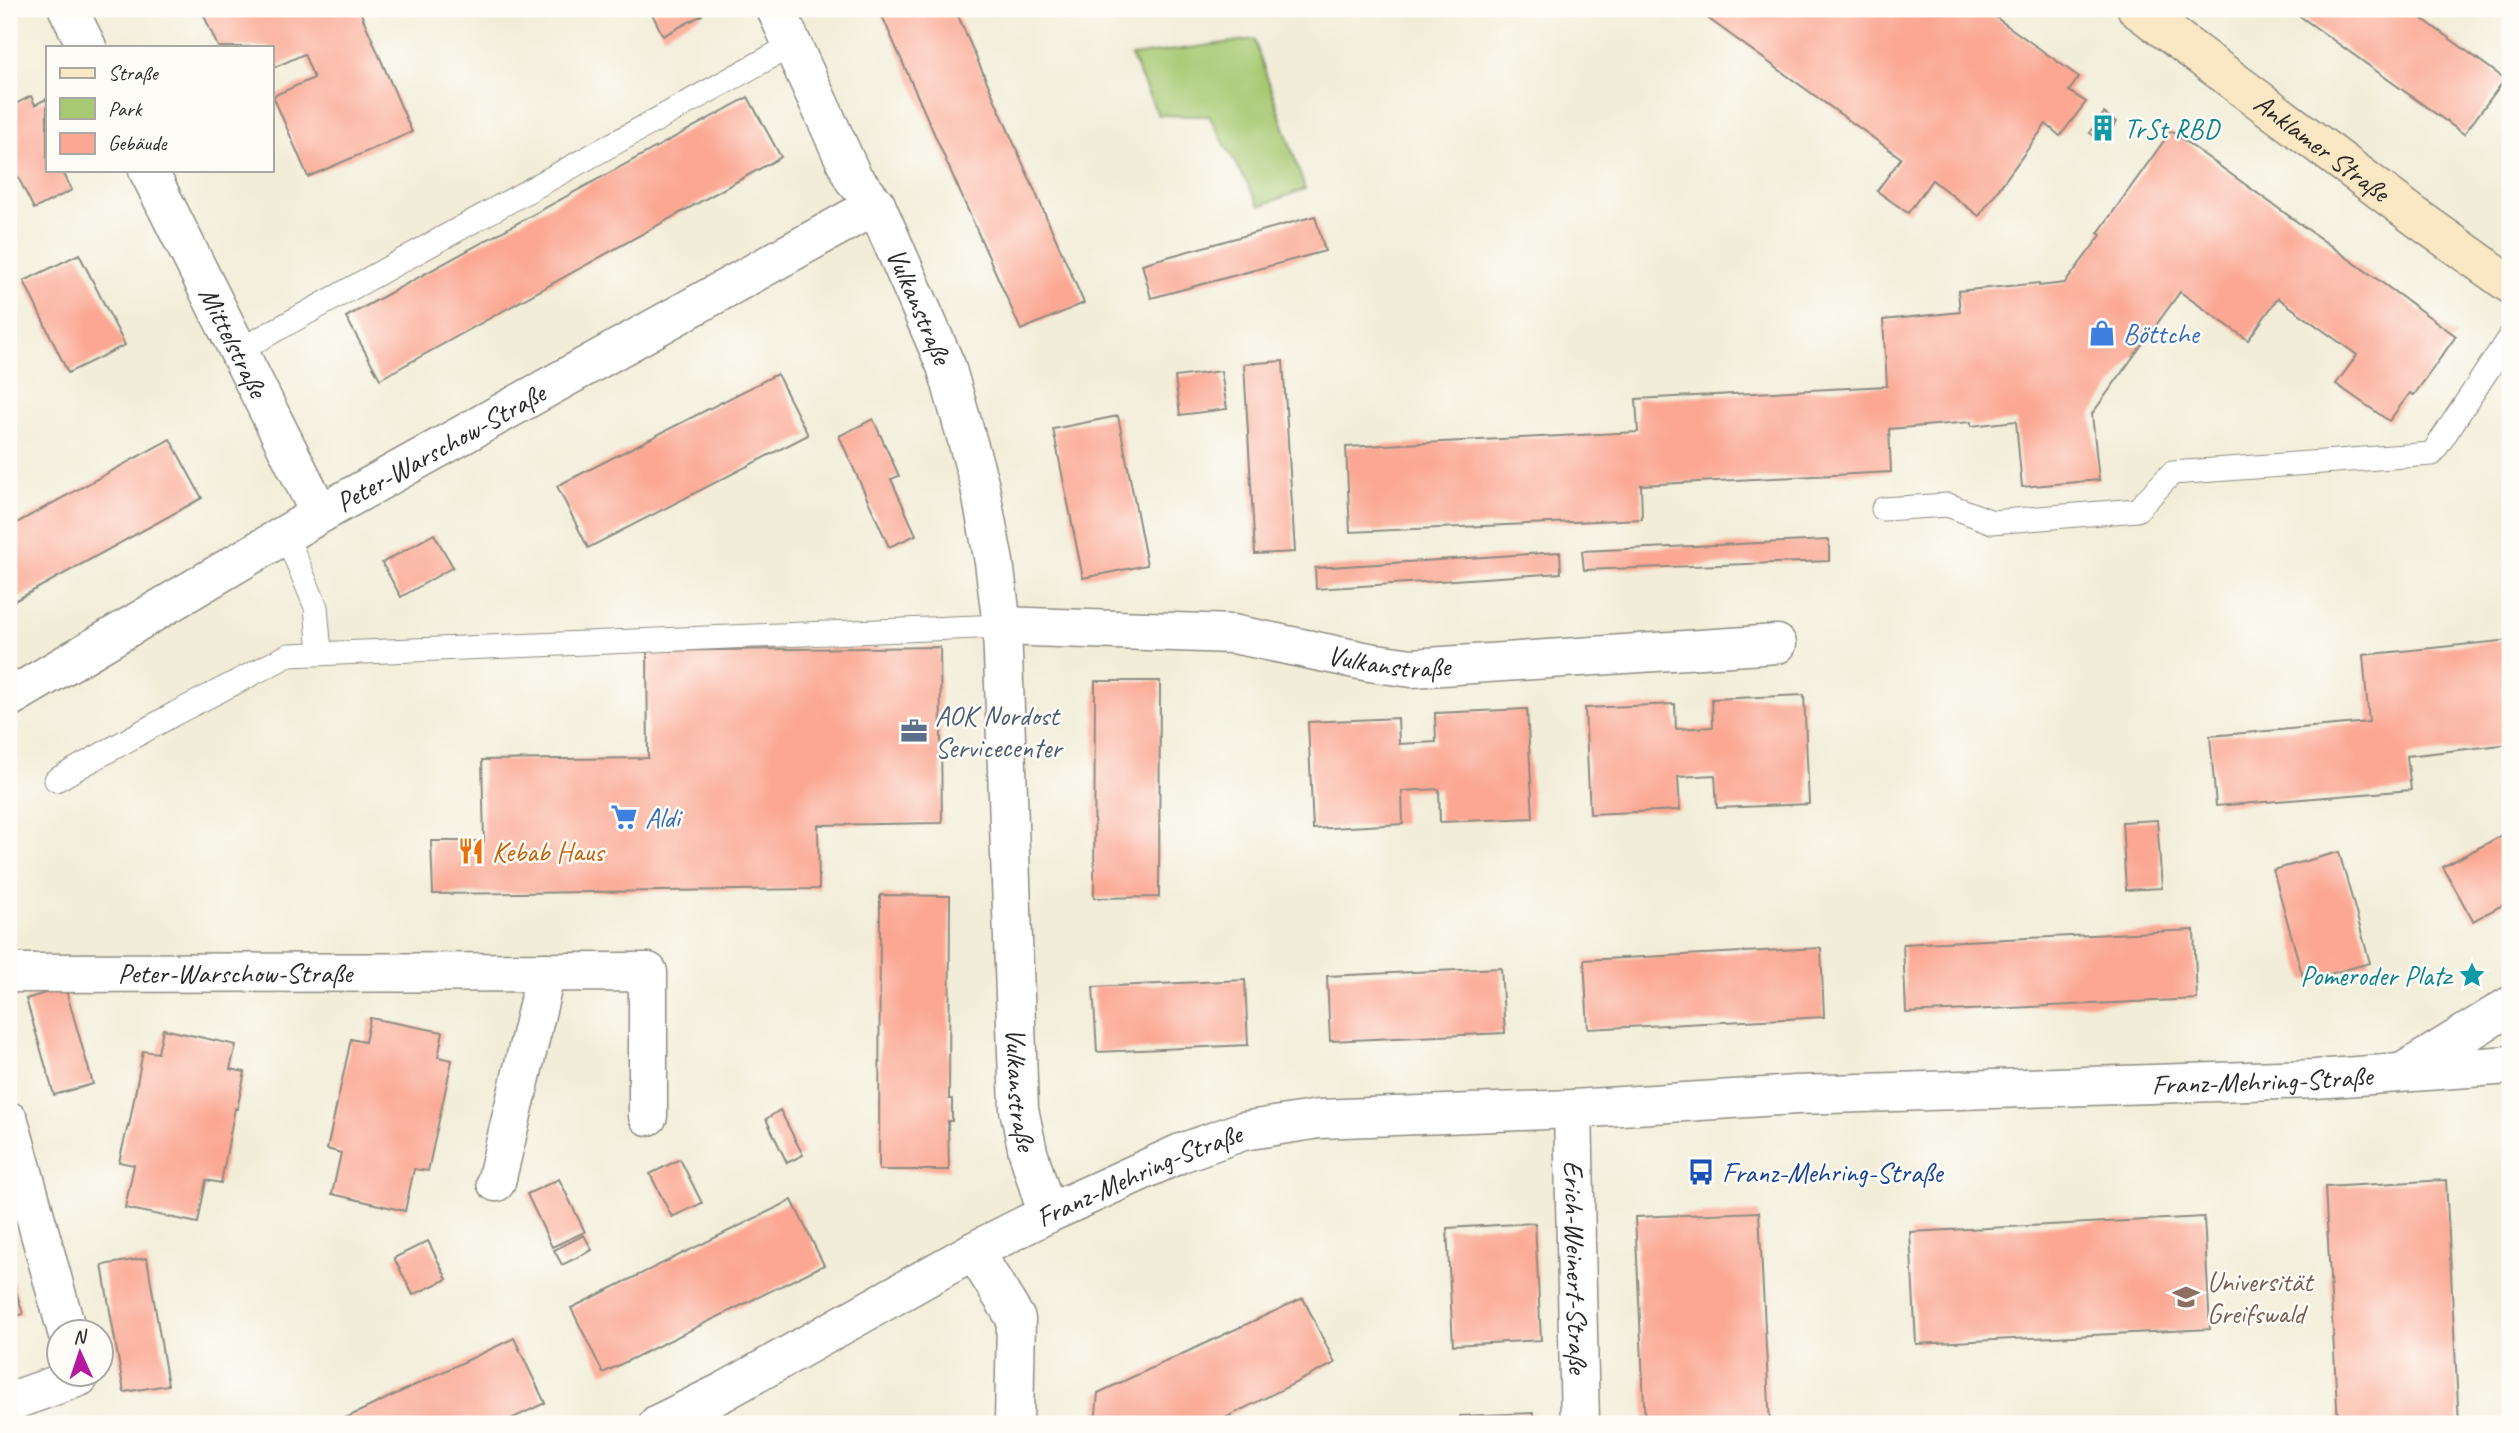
<svg xmlns="http://www.w3.org/2000/svg" width="2519" height="1433" viewBox="0 0 2519 1433" font-family="Caveat,sans-serif">
  <rect width="100%" height="100%" fill="#fdfcf7"/>
  <filter id="ink" filterUnits="userSpaceOnUse"><feTurbulence type="fractalNoise" baseFrequency=".0143" numOctaves="2"/><feDisplacementMap in="SourceGraphic" scale="14" xChannelSelector="R" yChannelSelector="G"/><feConvolveMatrix kernelMatrix="1 2 1 2 8 2 1 2 1" color-interpolation-filters="sRGB"/></filter>
  <filter id="wash" filterUnits="userSpaceOnUse"><feTurbulence type="fractalNoise" baseFrequency=".00686" numOctaves="4" result="noise"/><feDisplacementMap in="SourceGraphic" scale="28" xChannelSelector="R" yChannelSelector="G"/><feGaussianBlur stdDeviation="1.57" result="paint"/><feColorMatrix in="noise" values="0 0 0 0 0 0 0 0 0 0 0 0 0 0 0 0 0 1.4 0 .05"/><feComposite in="paint" operator="in"/></filter>
  <g filter="url(#wash)">
    <rect width="100%" height="100%" fill="#f2edd8"/>
    <polygon fill="#a7c972" stroke="#697a4e" stroke-width="2" points="1254,39 1305,189 1260,206 1209,116 1158,115 1131,56"/>
    <g id="blocks">
      <g fill="#fba793">
        <polygon points="201,9 359,9 412,132 308,177 273,96 314,78 304,54 271,69 271,47 218,47"/>
        <polygon points="657,9 699,9 702,15 663,36 652,14"/>
        <polygon points="879,9 955,9 1084,303 1021,330"/>
        <polygon points="1695,9 1984,9 2079,77 2069,91 2086,102 2060,136 2046,124 1979,216 1932,180 1908,213 1877,191 1901,158"/>
        <polygon points="2290,9 2409,9 2505,79 2464,134"/>
        <polygon points="31,96 35,105 46,99 47,102 47,170 68,170 63,172 72,190 34,209 9,159 9,107"/>
        <polygon points="748,97 781,157 380,379 346,317"/>
        <polygon points="2104,113 2116,122 2103,142 2090,133"/>
        <polygon points="2171,131 2456,336 2414,395 2410,393 2389,421 2336,384 2357,355 2278,298 2248,340 2180,292 2092,414 2099,480 2022,487 2016,421 1971,426 1971,422 1889,429 1891,472 1641,485 1642,519 1350,532 1346,447 1638,432 1636,399 1887,386 1883,320 1960,312 1958,291 2039,283 2039,286 2065,283 2101,235 2098,233"/>
        <polygon points="1315,216 1325,251 1151,298 1142,264"/>
        <polygon points="79,254 125,345 68,373 24,281"/>
        <polygon points="1283,361 1295,552 1255,554 1244,364"/>
        <polygon points="1221,371 1227,409 1180,415 1175,377"/>
        <polygon points="777,374 808,435 588,548 557,486"/>
        <polygon points="1118,416 1147,565 1083,578 1053,429"/>
        <polygon points="873,419 899,476 891,479 916,535 889,547 839,436"/>
        <polygon points="170,439 202,498 9,604 9,527"/>
        <polygon points="434,534 453,567 401,597 382,563"/>
        <polygon points="1829,540 1829,561 1584,570 1582,551"/>
        <polygon points="1560,552 1561,573 1316,589 1315,568"/>
        <polygon points="2510,640 2510,744 2407,756 2411,790 2216,806 2210,736 2369,722 2363,655"/>
        <polygon points="940,647 942,823 818,825 819,889 433,894 431,841 484,841 482,760 648,758 647,651"/>
        <polygon points="1095,681 1160,681 1159,897 1094,898"/>
        <polygon points="1804,695 1809,804 1717,808 1715,775 1678,777 1680,810 1590,814 1585,708 1675,704 1676,729 1713,727 1712,699"/>
        <polygon points="1527,709 1533,818 1440,822 1439,789 1402,791 1403,824 1313,829 1308,722 1398,718 1399,744 1436,742 1435,713"/>
        <polygon points="2157,820 2162,888 2126,890 2122,822"/>
        <polygon points="2510,831 2510,901 2473,921 2443,867"/>
        <polygon points="2339,852 2370,963 2304,981 2273,870"/>
        <polygon points="880,895 950,896 949,1099 952,1099 952,1121 948,1121 949,1170 879,1170"/>
        <polygon points="2194,930 2197,999 1906,1013 1903,944"/>
        <polygon points="1821,948 1824,1017 1588,1029 1584,960"/>
        <polygon points="1501,968 1505,1033 1330,1041 1327,976"/>
        <polygon points="1245,980 1248,1045 1097,1052 1093,987"/>
        <polygon points="65,987 93,1084 54,1095 26,999"/>
        <polygon points="370,1018 443,1032 438,1057 452,1060 428,1171 414,1169 405,1211 332,1194 341,1153 327,1149 351,1039 365,1042"/>
        <polygon points="163,1029 236,1045 230,1069 245,1072 237,1109 235,1108 221,1183 206,1180 198,1223 125,1208 134,1165 119,1162 128,1125 129,1126 143,1051 158,1053"/>
        <polygon points="780,1110 803,1155 787,1163 766,1119"/>
        <polygon points="680,1159 702,1203 672,1217 650,1174"/>
        <polygon points="559,1179 585,1232 552,1247 527,1194"/>
        <polygon points="2446,1180 2459,1424 2338,1424 2325,1187"/>
        <polygon points="792,1200 824,1265 603,1373 571,1308"/>
        <polygon points="1759,1212 1770,1424 1645,1424 1635,1217"/>
        <polygon points="2204,1217 2210,1329 1916,1344 1910,1232"/>
        <polygon points="1535,1223 1541,1340 1453,1345 1447,1228"/>
        <polygon points="584,1235 592,1250 562,1265 554,1250"/>
        <polygon points="428,1241 447,1279 413,1295 394,1258"/>
        <polygon points="147,1258 168,1385 124,1392 102,1265"/>
        <polygon points="9,1268 23,1314 9,1318"/>
        <polygon points="1303,1298 1335,1363 1213,1424 1095,1424 1098,1393"/>
        <polygon points="514,1338 545,1403 500,1424 333,1424"/>
        <polygon points="1533,1413 1533,1424 1460,1424 1460,1416"/>
      </g>
    </g>
  </g>
  <g filter="url(#ink)">
    <use href="#blocks" fill-opacity="0" stroke="#8e8c82" stroke-width="2"/>
    <g fill="none" stroke-linecap="round" stroke-linejoin="round">
      <g stroke="#8e8c82" stroke-width="25">
        <g id="service">
          <polyline points="238,351 792,45"/>
          <polyline points="1883,509 1948,505 1992,522 2137,510 2172,473 2432,454 2510,336"/>
          <polyline points="286,535 316,607 320,653"/>
          <polyline points="56,780 176,713 289,655 1002,626"/>
        </g>
      </g>
      <g stroke="#8e8c82" stroke-width="41">
        <g id="minor">
          <polyline points="68,9 87,47"/>
          <path id="s1" d="M 776,9 L 853,178 L 876,205 L 946,366 L 979,482 L 994,562 L 1002,626 L 1019,1109 L 1028,1152 L 1047,1214"/>
          <path id="s2" d="M 148,170 L 320,514"/>
          <path id="s3" d="M 1002,626 L 1233,634 L 1369,662 L 1412,668 L 1777,644"/>
          <path id="s4" d="M 9,698 L 320,514 L 876,205"/>
          <path id="s5" d="M 9,973 L 648,972 L 648,1116"/>
          <polyline points="2405,1071 2510,1006"/>
          <path id="s6" d="M 1573,1109 L 1580,1424"/>
          <polyline points="9,1121 67,1332"/>
          <polyline points="496,1182 546,972"/>
          <polyline points="974,1251 1016,1319 1014,1424"/>
          <polyline points="9,1402 79,1377 78,1374"/>
        </g>
      </g>
      <g stroke="#8e8c82" stroke-width="41">
        <g id="tertiary">
          <path id="s7" d="M 658,1424 L 723,1392 L 974,1251 L 1047,1214 L 1181,1153 L 1243,1131 L 1319,1119 L 1573,1109 L 1796,1095 L 2315,1079 L 2510,1065"/>
        </g>
      </g>
      <g stroke="#8e8c82" stroke-width="41">
        <g id="secondary">
          <path id="s8" d="M 2137,9 L 2420,220 L 2510,284"/>
        </g>
      </g>
      <use href="#service" stroke="#fff" stroke-width="23"/>
      <use href="#minor" stroke="#fff" stroke-width="38"/>
      <use href="#tertiary" stroke="#fff" stroke-width="38"/>
      <use href="#secondary" stroke="#fae7c3" stroke-width="38"/>
    </g>
  </g>
  <defs>
    <g id="building-bare" transform="scale(2.1)"><path d="M-4-6H4V6H1V3H-1V6H-4ZM-2.5-4.3h1.7v1.8h-1.7ZM.8-4.3h1.7v1.8H.8ZM-2.5-1h1.7V.8h-1.7ZM.8-1h1.7V.8H.8Z" fill="#0f9aa8" stroke="#fdfcf7" stroke-width="2.5" paint-order="stroke"/></g>
    <g id="shop-bare" transform="scale(2.1)"><path d="M-5-2.5h2.3a2.7 3.5 0 0 1 5.4 0H5L5.5 6h-11ZM-1.5-2.5h3a1.5 2.3 0 0 0-3 0Z" fill="#3f7fe0" stroke="#fdfcf7" stroke-width="2.5" paint-order="stroke"/></g>
    <g id="office-bare" transform="scale(2.1)"><path d="M-6-3h4V-5.5h4V-3h4V5H-6ZM-1-4.5V-3h2v-1.5ZM-6 0V1H6V0Z" fill="#5c6f8a" stroke="#fdfcf7" stroke-width="2.5" paint-order="stroke"/></g>
    <g id="supermarket-bare" transform="scale(2.1)"><path d="M-6-5.5h2.5l.6 2H6L4.5 2H-2.5L-4.4-4H-6ZM-1.5 3.2a1.3 1.3 0 1 0 .1 0ZM3 3.2a1.3 1.3 0 1 0 .1 0Z" fill="#3f7fe0" stroke="#fdfcf7" stroke-width="2.5" paint-order="stroke"/></g>
    <g id="restaurant-bare" transform="scale(2.1)"><path d="M-5-6h1v4h1v-4h1v4h1v-4h1v5L-1.5 .5V6h-2V.5L-5-1ZM5-6V6H3V1.5H1.5Q1.5-4 5-6Z" fill="#e8710a" stroke="#fdfcf7" stroke-width="2.5" paint-order="stroke"/></g>
    <g id="sight-bare" transform="scale(2.1)"><path d="M0-6L1.8-2.2L6-1.7L2.9 1.2L3.7 5.4L0 3.3L-3.7 5.4L-2.9 1.2L-6-1.7L-1.8-2.2Z" fill="#0f9aa8" stroke="#fdfcf7" stroke-width="2.5" paint-order="stroke"/></g>
    <g id="bus-bare" transform="scale(2.1)"><path d="M-5-6H5V4H4V6H2V4H-2V6H-4V4H-5ZM-3.5-4V0h7V-4ZM-3.5 1.2v1.5H-2V1.2ZM2 1.2v1.5H3.5V1.2Z" fill="#1a4fb4" stroke="#fdfcf7" stroke-width="2.5" paint-order="stroke"/></g>
    <g id="university-bare" transform="scale(2.1)"><path d="M0-5L7-2L0 1L-7-2ZM-4 1L0 2.5L4 1V4Q0 6-4 4Z" fill="#8d6e63" stroke="#fdfcf7" stroke-width="2.5" paint-order="stroke"/></g>
  </defs>
  <g fill-rule="evenodd">
    <use href="#building-bare" x="2103" y="128"/>
    <use href="#shop-bare" x="2102" y="333"/>
    <use href="#office-bare" x="914" y="731"/>
    <use href="#supermarket-bare" x="624" y="817"/>
    <use href="#restaurant-bare" x="471" y="851"/>
    <use href="#sight-bare" x="2472" y="975"/>
    <use href="#bus-bare" x="1701" y="1172"/>
    <use href="#university-bare" x="2186" y="1297"/>
  </g>
  <g text-anchor="middle" dominant-baseline="central" stroke-width="5" stroke-linejoin="round" paint-order="stroke">
    <g font-size="28" fill="#0d838f" stroke="#fdfcf7" text-anchor="start">
      <text x="2124" y="128">TrSt RBD</text>
      <text x="2451" y="975" text-anchor="end">Pomeroder Platz</text>
    </g>
    <g font-size="28" fill="#2b2b2b" stroke="#fdfcf7">
      <text stroke="none"><textPath href="#s8" startOffset="231">Anklamer Straße</textPath></text>
      <text stroke="none"><textPath href="#s1" startOffset="331">Vulkanstraße</textPath></text>
      <text stroke="none"><textPath href="#s2" startOffset="192">Mittelstraße</textPath></text>
      <text stroke="none"><textPath href="#s4" startOffset="499">Peter-Warschow-Straße</textPath></text>
      <text stroke="none"><textPath href="#s3" startOffset="390">Vulkanstraße</textPath></text>
      <text stroke="none"><textPath href="#s5" startOffset="226">Peter-Warschow-Straße</textPath></text>
      <text stroke="none"><textPath href="#s7" startOffset="1676">Franz-Mehring-Straße</textPath></text>
      <text stroke="none"><textPath href="#s1" startOffset="1127">Vulkanstraße</textPath></text>
      <text stroke="none"><textPath href="#s7" startOffset="542">Franz-Mehring-Straße</textPath></text>
      <text stroke="none"><textPath href="#s6" startOffset="158">Erich-Weinert-Straße</textPath></text>
    </g>
    <g font-size="28" fill="#366cbe" stroke="#fdfcf7" text-anchor="start">
      <text x="2123" y="333">Böttche</text>
      <text x="645" y="817">Aldi</text>
    </g>
    <g font-size="28" fill="#4e5e75" stroke="#fdfcf7" text-anchor="start">
      <text x="935" y="715">AOK Nordost<tspan x="935" dy="32">Servicecenter</tspan></text>
    </g>
    <g font-size="28" fill="#c56008" stroke="#fdfcf7" text-anchor="start">
      <text x="492" y="851">Kebab Haus</text>
    </g>
    <g font-size="28" fill="#164399" stroke="#fdfcf7" text-anchor="start">
      <text x="1722" y="1172">Franz-Mehring-Straße</text>
    </g>
    <g font-size="28" fill="#785e54" stroke="#fdfcf7" text-anchor="start">
      <text x="2207" y="1281">Universität<tspan x="2207" dy="32">Greifswald</tspan></text>
    </g>
  </g>
  <rect width="2519" height="1433" fill="none" stroke="#fdfcf7" stroke-width="35"/>
  <rect x="46" y="46" width="228" height="126" fill="#fdfcf7" stroke="#a9a8a5" stroke-width="2"/>
  <rect x="60" y="68" width="35" height="10" fill="#fae7c3" stroke="#a9a8a5" stroke-width="2"/>
  <text x="108" y="80" font-size="21" fill="#2b2b2b">Straße</text>
  <rect x="60" y="98" width="35" height="21" fill="#a7c972" stroke="#a9a8a5" stroke-width="2"/>
  <text x="108" y="116" font-size="21" fill="#2b2b2b">Park</text>
  <rect x="60" y="133" width="35" height="21" fill="#fba793" stroke="#a9a8a5" stroke-width="2"/>
  <text x="108" y="150" font-size="21" fill="#2b2b2b">Gebäude</text>
  <g transform="translate(80 1353) rotate(357)"><circle r="33" fill="#fdfcf7" stroke="#a9a8a5" stroke-width="2"/>
  <path d="M0-5L12 26L0 18L-12 26Z" fill="#b5179e"/>
  <text y="-10" font-size="19" font-weight="bold" text-anchor="middle" fill="#2b2b2b">N</text>
  </g>
</svg>
